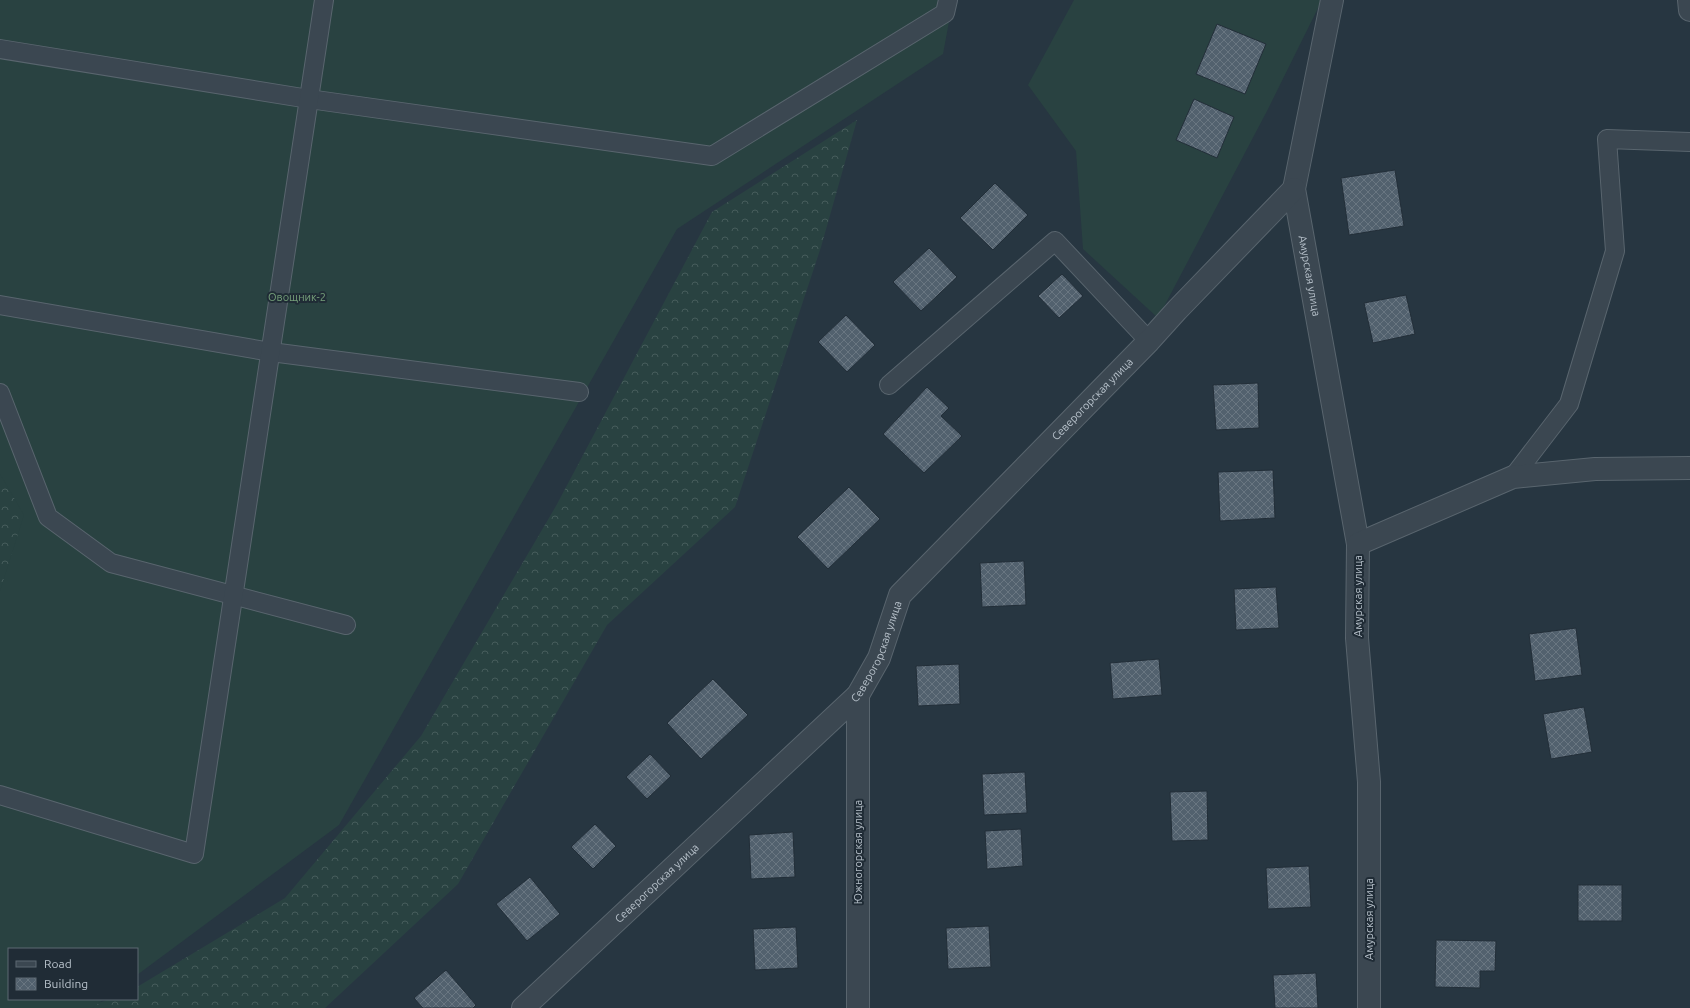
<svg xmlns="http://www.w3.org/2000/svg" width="1690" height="1008" viewBox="0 0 1690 1008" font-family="Ubuntu,sans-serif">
  <defs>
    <pattern id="forest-crowns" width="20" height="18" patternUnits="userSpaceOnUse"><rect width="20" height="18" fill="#294241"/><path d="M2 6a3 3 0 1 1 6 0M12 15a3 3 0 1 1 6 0" fill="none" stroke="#465c5b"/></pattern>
    <pattern id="building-cross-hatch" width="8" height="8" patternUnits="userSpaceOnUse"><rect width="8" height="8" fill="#52616e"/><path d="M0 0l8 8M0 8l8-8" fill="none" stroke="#697681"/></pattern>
  </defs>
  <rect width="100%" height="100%" fill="#273641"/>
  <g fill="url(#forest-crowns)">
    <polygon points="857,120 821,247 735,507 607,625 458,884 325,1008 81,1008 111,999 137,999 137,987 285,898 421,736 556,506 712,212"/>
    <polygon points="0,424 39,554 0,629"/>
  </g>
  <g fill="#294241">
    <polygon points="0,0 953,0 943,54 677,229 339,825 137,975 137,949 9,949 9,999 104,999 92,1008 0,1008 0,591 24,515 0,474"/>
    <polygon points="1074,0 1322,0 1267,111 1158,318 1083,249 1076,151 1028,85"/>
  </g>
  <g fill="url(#building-cross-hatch)" stroke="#222e38">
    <polygon points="1217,24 1266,44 1245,94 1196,74"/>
    <polygon points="1194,99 1234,117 1217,158 1176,140"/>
    <polygon points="1395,170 1404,226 1349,235 1341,178"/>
    <polygon points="995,183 1028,215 993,250 960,218"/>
    <polygon points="929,248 957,277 921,311 893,282"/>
    <polygon points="1062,274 1083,296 1059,318 1038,296"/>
    <polygon points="1406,295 1415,334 1373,343 1364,303"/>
    <polygon points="846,315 875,345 847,372 818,342"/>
    <polygon points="1258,383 1259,428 1216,430 1213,385"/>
    <polygon points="927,387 949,408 941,416 962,436 924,473 883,434"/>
    <polygon points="1273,470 1275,518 1220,521 1218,472"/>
    <polygon points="849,487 880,519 828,569 797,537"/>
    <polygon points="1024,561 1026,605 982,607 980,563"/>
    <polygon points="1276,587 1279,628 1236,630 1234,589"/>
    <polygon points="1576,628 1582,675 1535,681 1529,634"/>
    <polygon points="1159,659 1162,695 1113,699 1110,663"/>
    <polygon points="959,664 960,704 918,706 916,666"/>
    <polygon points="713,679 748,715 701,759 667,723"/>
    <polygon points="1584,707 1592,752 1551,759 1543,714"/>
    <polygon points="650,754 671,776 647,799 626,777"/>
    <polygon points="1025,772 1027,813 984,815 982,774"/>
    <polygon points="1207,791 1208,840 1172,841 1170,792"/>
    <polygon points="595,824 616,846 593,869 571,847"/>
    <polygon points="1021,829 1023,866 987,869 985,831"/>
    <polygon points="793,832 795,877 751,879 749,835"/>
    <polygon points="1309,866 1311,907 1268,909 1266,868"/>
    <polygon points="530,877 560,914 527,941 496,904"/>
    <rect x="1578" y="885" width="44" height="36"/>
    <polygon points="989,926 991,967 948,969 946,928"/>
    <polygon points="796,927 798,968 755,970 753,929"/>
    <polygon points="1436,940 1496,941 1495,971 1480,971 1480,988 1435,987"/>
    <polygon points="446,970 476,1005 473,1008 423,1008 414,998"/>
    <polygon points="1316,973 1318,1008 1275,1008 1273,975"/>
  </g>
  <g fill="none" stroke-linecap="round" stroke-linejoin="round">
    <g stroke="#59656e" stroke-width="20">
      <g id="lane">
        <polyline points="0,49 309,99 712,156 945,13 948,0"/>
        <polyline points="0,305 271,352 579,392"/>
        <polyline points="889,385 1055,241 1149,341"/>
        <polyline points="0,393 48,517 111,563 346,625"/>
        <polyline points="1513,477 1569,404 1615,251 1607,139 1690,142"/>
        <polyline points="0,795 194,854 324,0"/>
      </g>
    </g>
    <g stroke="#59656e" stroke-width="24">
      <g id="street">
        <path id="s1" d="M 1332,0 L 1294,189 L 1358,544 L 1357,638 L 1369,782 L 1369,1008"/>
        <polyline points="1689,0 1690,10"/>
        <polyline points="1358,544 1513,477 1595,469 1690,468"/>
        <path id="s2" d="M 523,1008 L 858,695 L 879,658 L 900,595 L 1149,341 L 1177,310 L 1294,189"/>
        <polyline points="858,1008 858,695"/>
      </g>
    </g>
    <use href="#lane" stroke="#3b4751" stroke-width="18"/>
    <use href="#street" stroke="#3b4751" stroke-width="22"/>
  </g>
  <g text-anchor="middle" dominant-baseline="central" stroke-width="4" stroke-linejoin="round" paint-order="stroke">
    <g font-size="11" fill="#b8c2cb" stroke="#202c36">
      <text stroke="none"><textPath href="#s1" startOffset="281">Амурская улица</textPath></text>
      <text stroke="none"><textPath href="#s2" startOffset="842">Северогорская улица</textPath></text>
      <text transform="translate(1358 596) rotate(-90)">Амурская улица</text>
      <text stroke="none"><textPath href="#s2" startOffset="506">Северогорская улица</textPath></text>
      <text transform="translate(858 852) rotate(-90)">Южногорская улица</text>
      <text stroke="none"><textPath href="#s2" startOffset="183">Северогорская улица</textPath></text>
      <text transform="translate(1369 919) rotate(-90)">Амурская улица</text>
    </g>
    <g font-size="11" fill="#76a07a" stroke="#202c36">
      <text x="297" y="297">Овощник-2</text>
    </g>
  </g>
  <rect x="8" y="948" width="130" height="52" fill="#202c36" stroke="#5d6872"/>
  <rect x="16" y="961" width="20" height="6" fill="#3b4751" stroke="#5d6872"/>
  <text x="44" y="968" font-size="12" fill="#b8c2cb">Road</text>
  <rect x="16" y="978" width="20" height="12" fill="url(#building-cross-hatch)" stroke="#5d6872"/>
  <text x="44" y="988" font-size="12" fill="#b8c2cb">Building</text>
</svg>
